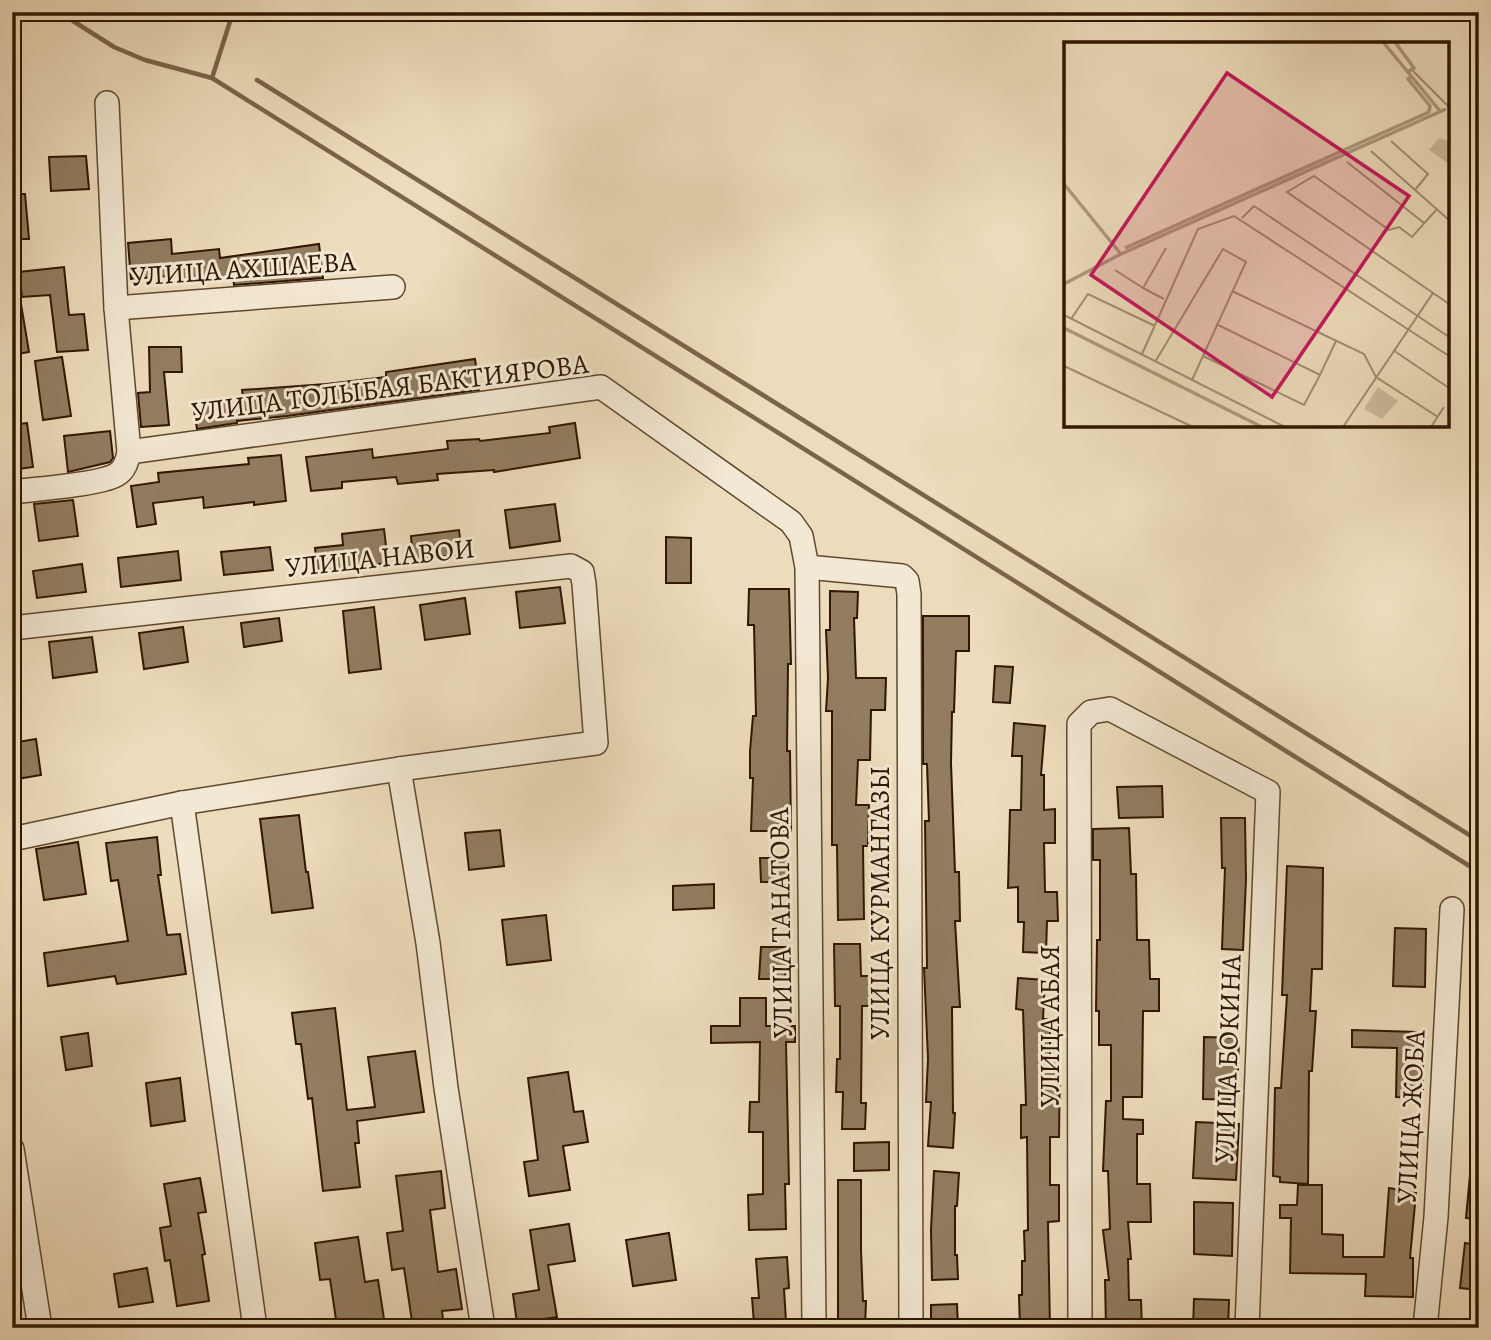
<svg xmlns="http://www.w3.org/2000/svg" width="1491" height="1340" viewBox="0 0 1491 1340" font-family="Alegreya,serif">
  <rect width="100%" height="100%" fill="#eddcbb"/>
  <filter id="stains"><feTurbulence type="fractalNoise" baseFrequency=".00286" numOctaves="4"/><feColorMatrix values="0 0 0 0 .2 0 0 0 0 .09 0 0 0 0 .02 0 0 0 .5 -.17"/></filter>
  <radialGradient id="worn" r=".72"><stop offset=".6" stop-color="#630" stop-opacity="0"/><stop offset="1" stop-color="#630" stop-opacity=".3"/></radialGradient>
  <g fill="none" stroke-linecap="round" stroke-linejoin="round">
    <g stroke="#7b654a" stroke-width="4.5">
      <polyline points="59,12 114,47 145,60 212,78 1479,872"/>
      <polyline points="212,78 233,12"/>
      <polyline points="257,80 1479,841"/>
    </g>
  </g>
  <g fill="#927d61" stroke="#301600" stroke-width="2">
    <polygon points="86,156 89,189 51,191 49,157"/>
    <polygon points="12,194 25,194 29,239 14,239"/>
    <polygon points="171,239 172,254 219,249 220,258 319,244 323,278 234,285 233,278 181,284 180,275 131,279 128,243"/>
    <polygon points="64,267 69,315 84,314 88,350 57,352 50,295 22,297 19,272"/>
    <polygon points="12,292 19,292 29,352 12,355"/>
    <polygon points="149,347 181,347 182,372 164,372 169,425 141,427 138,393 150,392"/>
    <polygon points="62,357 71,416 43,420 35,361"/>
    <polygon points="475,359 479,390 287,416 237,421 237,423 197,429 193,403 243,398 242,390 326,384 386,377 386,372"/>
    <polygon points="27,423 33,467 12,470 12,425"/>
    <polygon points="575,423 580,458 494,472 494,470 437,474 438,480 398,484 396,477 342,482 342,488 311,491 306,457 372,449 373,458 448,449 447,441 479,439 480,441 550,433 549,427"/>
    <polygon points="110,431 113,458 110,462 68,472 64,436"/>
    <polygon points="281,455 286,501 254,505 254,502 204,508 203,497 153,503 156,524 137,527 131,486 159,482 158,473 249,464 248,458"/>
    <polygon points="73,500 78,536 39,541 34,504"/>
    <polygon points="555,504 560,541 510,548 505,510"/>
    <polygon points="384,529 388,563 318,571 315,548 343,545 342,534"/>
    <polygon points="459,530 462,554 413,560 411,536"/>
    <polygon points="666,537 691,538 691,583 666,583"/>
    <polygon points="270,547 273,570 224,575 221,552"/>
    <polygon points="178,551 181,580 121,587 118,558"/>
    <polygon points="82,564 86,592 37,598 33,571"/>
    <polygon points="560,587 565,623 520,628 516,592"/>
    <polygon points="749,589 789,589 791,664 788,664 787,751 790,751 791,831 751,831 753,778 750,778 750,751 753,716 756,716 754,625 748,625"/>
    <polygon points="830,591 858,592 857,618 854,618 856,678 886,678 885,710 871,710 870,760 858,760 856,805 869,805 868,846 863,846 864,919 838,920 837,845 832,845 832,711 826,711 828,678 826,630 830,630"/>
    <polygon points="465,598 470,634 425,640 420,605"/>
    <polygon points="374,607 381,669 349,673 343,611"/>
    <polygon points="923,616 969,616 969,651 956,651 954,712 952,712 951,763 955,872 959,872 960,921 955,921 960,1007 952,1007 953,1113 955,1113 953,1148 928,1146 931,1102 926,1102 928,1059 924,968 927,968 925,821 929,821 927,764 923,764"/>
    <polygon points="279,618 282,641 244,647 241,623"/>
    <polygon points="183,627 188,662 144,669 139,633"/>
    <polygon points="92,637 97,672 53,678 49,642"/>
    <polygon points="995,666 1013,667 1010,703 993,702"/>
    <polygon points="1014,723 1045,726 1041,775 1044,775 1044,810 1055,809 1055,843 1044,843 1045,892 1057,892 1058,921 1047,921 1046,953 1023,952 1024,922 1018,922 1018,887 1008,888 1010,810 1021,810 1022,756 1012,756"/>
    <polygon points="36,739 41,775 17,779 12,743"/>
    <polygon points="1162,786 1163,817 1119,818 1117,787"/>
    <polygon points="299,815 306,872 308,872 313,908 272,913 260,819"/>
    <polygon points="1221,818 1245,818 1246,879 1243,950 1222,949 1225,868 1222,868"/>
    <polygon points="1129,828 1131,874 1136,874 1137,940 1149,940 1150,979 1159,979 1159,1011 1143,1011 1142,1097 1123,1097 1123,1119 1143,1120 1143,1134 1137,1134 1137,1184 1150,1184 1151,1222 1128,1222 1131,1259 1128,1259 1129,1300 1141,1300 1142,1328 1106,1328 1105,1280 1109,1280 1103,1230 1110,1229 1108,1171 1103,1171 1106,1101 1111,1101 1111,1045 1099,1045 1099,1011 1096,1011 1097,940 1100,940 1100,860 1093,860 1093,829"/>
    <polygon points="500,830 504,866 469,870 465,833"/>
    <polygon points="157,837 161,875 158,875 167,935 180,934 186,974 117,984 115,976 48,986 44,953 128,941 118,880 111,881 106,843"/>
    <polygon points="78,842 86,894 44,900 36,849"/>
    <polygon points="760,858 786,858 787,882 761,882"/>
    <polygon points="1287,866 1323,868 1322,969 1312,969 1310,1011 1316,1011 1312,1071 1309,1071 1308,1184 1280,1182 1280,1177 1273,1176 1275,1088 1281,1088 1287,995 1282,995"/>
    <polygon points="714,884 714,908 673,910 673,886"/>
    <polygon points="546,915 551,960 507,965 502,920"/>
    <polygon points="1395,928 1426,929 1425,987 1393,986"/>
    <polygon points="834,944 860,944 861,976 873,976 873,1006 862,1006 861,1103 866,1103 865,1129 842,1129 843,1092 836,1092 837,1059 840,1059 840,1006 835,1006"/>
    <polygon points="761,947 787,947 785,979 759,979"/>
    <polygon points="1018,978 1045,980 1043,1019 1050,1019 1050,1059 1060,1058 1059,1137 1050,1137 1050,1185 1059,1185 1059,1221 1048,1222 1050,1328 1020,1328 1019,1295 1022,1295 1022,1261 1025,1261 1024,1231 1028,1230 1027,1137 1021,1138 1021,1105 1026,1105 1023,1010 1016,1009"/>
    <polygon points="740,998 766,998 766,1026 795,1026 795,1042 786,1042 789,1184 785,1184 786,1229 749,1230 748,1195 763,1194 763,1132 749,1132 750,1102 759,1102 760,1042 711,1043 711,1026 740,1026"/>
    <polygon points="335,1008 347,1110 375,1107 368,1057 415,1051 424,1112 357,1121 359,1143 355,1143 360,1187 323,1191 312,1098 308,1099 301,1044 296,1044 292,1013"/>
    <polygon points="1352,1030 1418,1032 1418,1050 1423,1050 1423,1098 1396,1097 1397,1048 1352,1047"/>
    <polygon points="88,1033 92,1066 66,1070 61,1037"/>
    <polygon points="1204,1037 1239,1038 1237,1100 1203,1099"/>
    <polygon points="568,1072 574,1112 583,1111 588,1142 563,1146 570,1190 529,1196 524,1162 538,1160 528,1078"/>
    <polygon points="180,1078 185,1121 151,1126 146,1083"/>
    <polygon points="1196,1122 1239,1124 1236,1180 1193,1178"/>
    <polygon points="889,1142 889,1170 854,1171 854,1143"/>
    <polygon points="441,1171 445,1208 430,1210 438,1272 456,1269 462,1309 442,1311 444,1328 413,1328 404,1268 392,1270 387,1233 403,1231 396,1176"/>
    <polygon points="934,1171 959,1173 957,1206 955,1206 955,1255 957,1255 958,1279 932,1280 931,1230"/>
    <polygon points="1470,1175 1479,1176 1479,1220 1466,1218"/>
    <polygon points="200,1178 206,1212 198,1213 205,1254 202,1255 209,1301 177,1306 170,1260 165,1261 160,1228 171,1226 164,1184"/>
    <polygon points="838,1180 861,1180 861,1250 863,1301 866,1301 865,1328 838,1328"/>
    <polygon points="1298,1185 1322,1185 1322,1234 1343,1235 1343,1257 1384,1257 1389,1188 1416,1193 1410,1258 1413,1258 1413,1297 1365,1296 1366,1274 1290,1273 1291,1218 1280,1218 1280,1205 1297,1205"/>
    <polygon points="1194,1202 1233,1203 1232,1256 1194,1254"/>
    <polygon points="569,1224 575,1261 548,1265 557,1317 517,1323 513,1294 539,1290 530,1230"/>
    <polygon points="669,1233 676,1280 633,1286 626,1240"/>
    <polygon points="358,1237 365,1282 378,1280 384,1319 337,1326 330,1279 320,1280 315,1243"/>
    <polygon points="1465,1243 1479,1245 1479,1290 1460,1288"/>
    <polygon points="787,1257 789,1288 784,1289 786,1321 754,1323 752,1298 759,1298 756,1259"/>
    <polygon points="147,1268 153,1302 119,1307 114,1274"/>
    <polygon points="1194,1299 1229,1300 1228,1328 1193,1328"/>
    <polygon points="957,1304 958,1328 931,1328 931,1305"/>
  </g>
  <g fill="none" stroke-linecap="round" stroke-linejoin="round">
    <g stroke="#5f482f" stroke-width="26">
      <g id="minor">
        <polyline points="107,103 116,308"/>
        <polyline points="129,452 116,308 393,287"/>
        <path d="M 12,492 C 35,489 98,485 116,475 C 125,470 127,461 129,452 L 601,387 L 791,522 L 801,536 L 807,567 L 814,1328"/>
        <polyline points="807,567 902,576 907,581 909,594 911,1328"/>
        <polyline points="12,628 571,566 582,572 584,584 596,743 399,769 182,803 12,839"/>
        <polyline points="399,769 428,943 446,1088 483,1328"/>
        <polyline points="182,803 255,1328"/>
        <polyline points="12,1149 40,1328"/>
        <polyline points="1080,1328 1079,724 1091,712 1110,709 1268,792 1247,1328"/>
        <polyline points="1425,1328 1436,1217 1452,909"/>
      </g>
    </g>
    <use href="#minor" stroke="#f3e8d3" stroke-width="23"/>
  </g>
  <g text-anchor="middle" dominant-baseline="central" stroke-width="6" stroke-linejoin="round" paint-order="stroke">
    <g font-size="28" fill="#301600" stroke="#f3e8d3">
      <text transform="translate(243 269) rotate(-4)">УЛИЦА АХШАЕВА</text>
      <text transform="translate(390 388) rotate(-7)">УЛИЦА ТОЛЫБАЯ БАКТИЯРОВА</text>
      <text transform="translate(380 558) rotate(-6)">УЛИЦА НАВОИ</text>
      <text transform="translate(880 903) rotate(-90)">УЛИЦА КУРМАНГАЗЫ</text>
      <text transform="translate(781 923) rotate(-91)">УЛИЦА ТАНАТОВА</text>
      <text transform="translate(1050 1026) rotate(-90)">УЛИЦА АБАЯ</text>
      <text transform="translate(1228 1059) rotate(-88)">УЛИЦА БОКИНА</text>
      <text transform="translate(1411 1117) rotate(-87)">УЛИЦА ЖОБА</text>
    </g>
  </g>
  <g transform="translate(1064 42)">
    <rect width="385" height="385" fill="#eddcbb"/>
    <path d="M 375,96 L 385,99 L 385,122 L 365,108 ZM 314,345 L 334,359 L 318,377 L 300,367 Z" fill="#cdba9b"/>
    <path fill="none" stroke="#ad997b" stroke-width="3.5" d="M 319,0 L 376,69M 331,0 L 350,26 L 344,30M 0,142 L 56,211M 61,206 L 365,70 L 366,64 L 344,37 L 347,35M 0,242 L 57,212 L 382,67M 0,286 L 198,385"/>
    <path fill="none" stroke="#a18d70" stroke-width="2" d="M 349,29 L 385,65M 327,99 L 364,132 L 351,148M 307,109 L 385,178M 283,120 L 360,181M 178,176 L 190,164 L 385,295M 51,228 L 79,246M 168,249 L 300,312 L 312,335 L 374,375M 369,251 L 223,150 L 250,134 L 325,188 L 335,185 L 348,195 L 373,167M 100,257 L 79,246 L 102,206M 0,273 L 221,385M 7,277 L 24,252 L 91,284M 152,282 L 256,333 L 272,299M 329,308 L 385,346M 78,312 L 134,187 L 170,174 L 385,314M 139,314 L 240,363 L 256,333M 91,320 L 159,207 L 182,220 L 128,338M 0,324 L 129,385M 279,385 L 369,251 L 385,262M 367,385 L 380,365"/>
    <path fill="#c2185b" fill-opacity="0.15" stroke="#c2185b" stroke-width="3.5" d="M 163,31 L 345,154 L 208,355 L 27,233 Z"/>
    <rect width="385" height="385" fill="none" stroke="#301600" stroke-width="3.5"/>
  </g>
  <rect width="1491" height="1340" fill="none" stroke="#eddcbb" stroke-width="42"/>
  <rect x="14" y="14" width="1463" height="1312" fill="none" stroke="#301600" stroke-width="3.5"/>
  <rect x="21" y="21" width="1449" height="1298" fill="none" stroke="#301600" stroke-width="2"/>
  <rect width="100%" height="100%" filter="url(#stains)"/>
  <rect width="100%" height="100%" fill="url(#worn)"/>
</svg>
